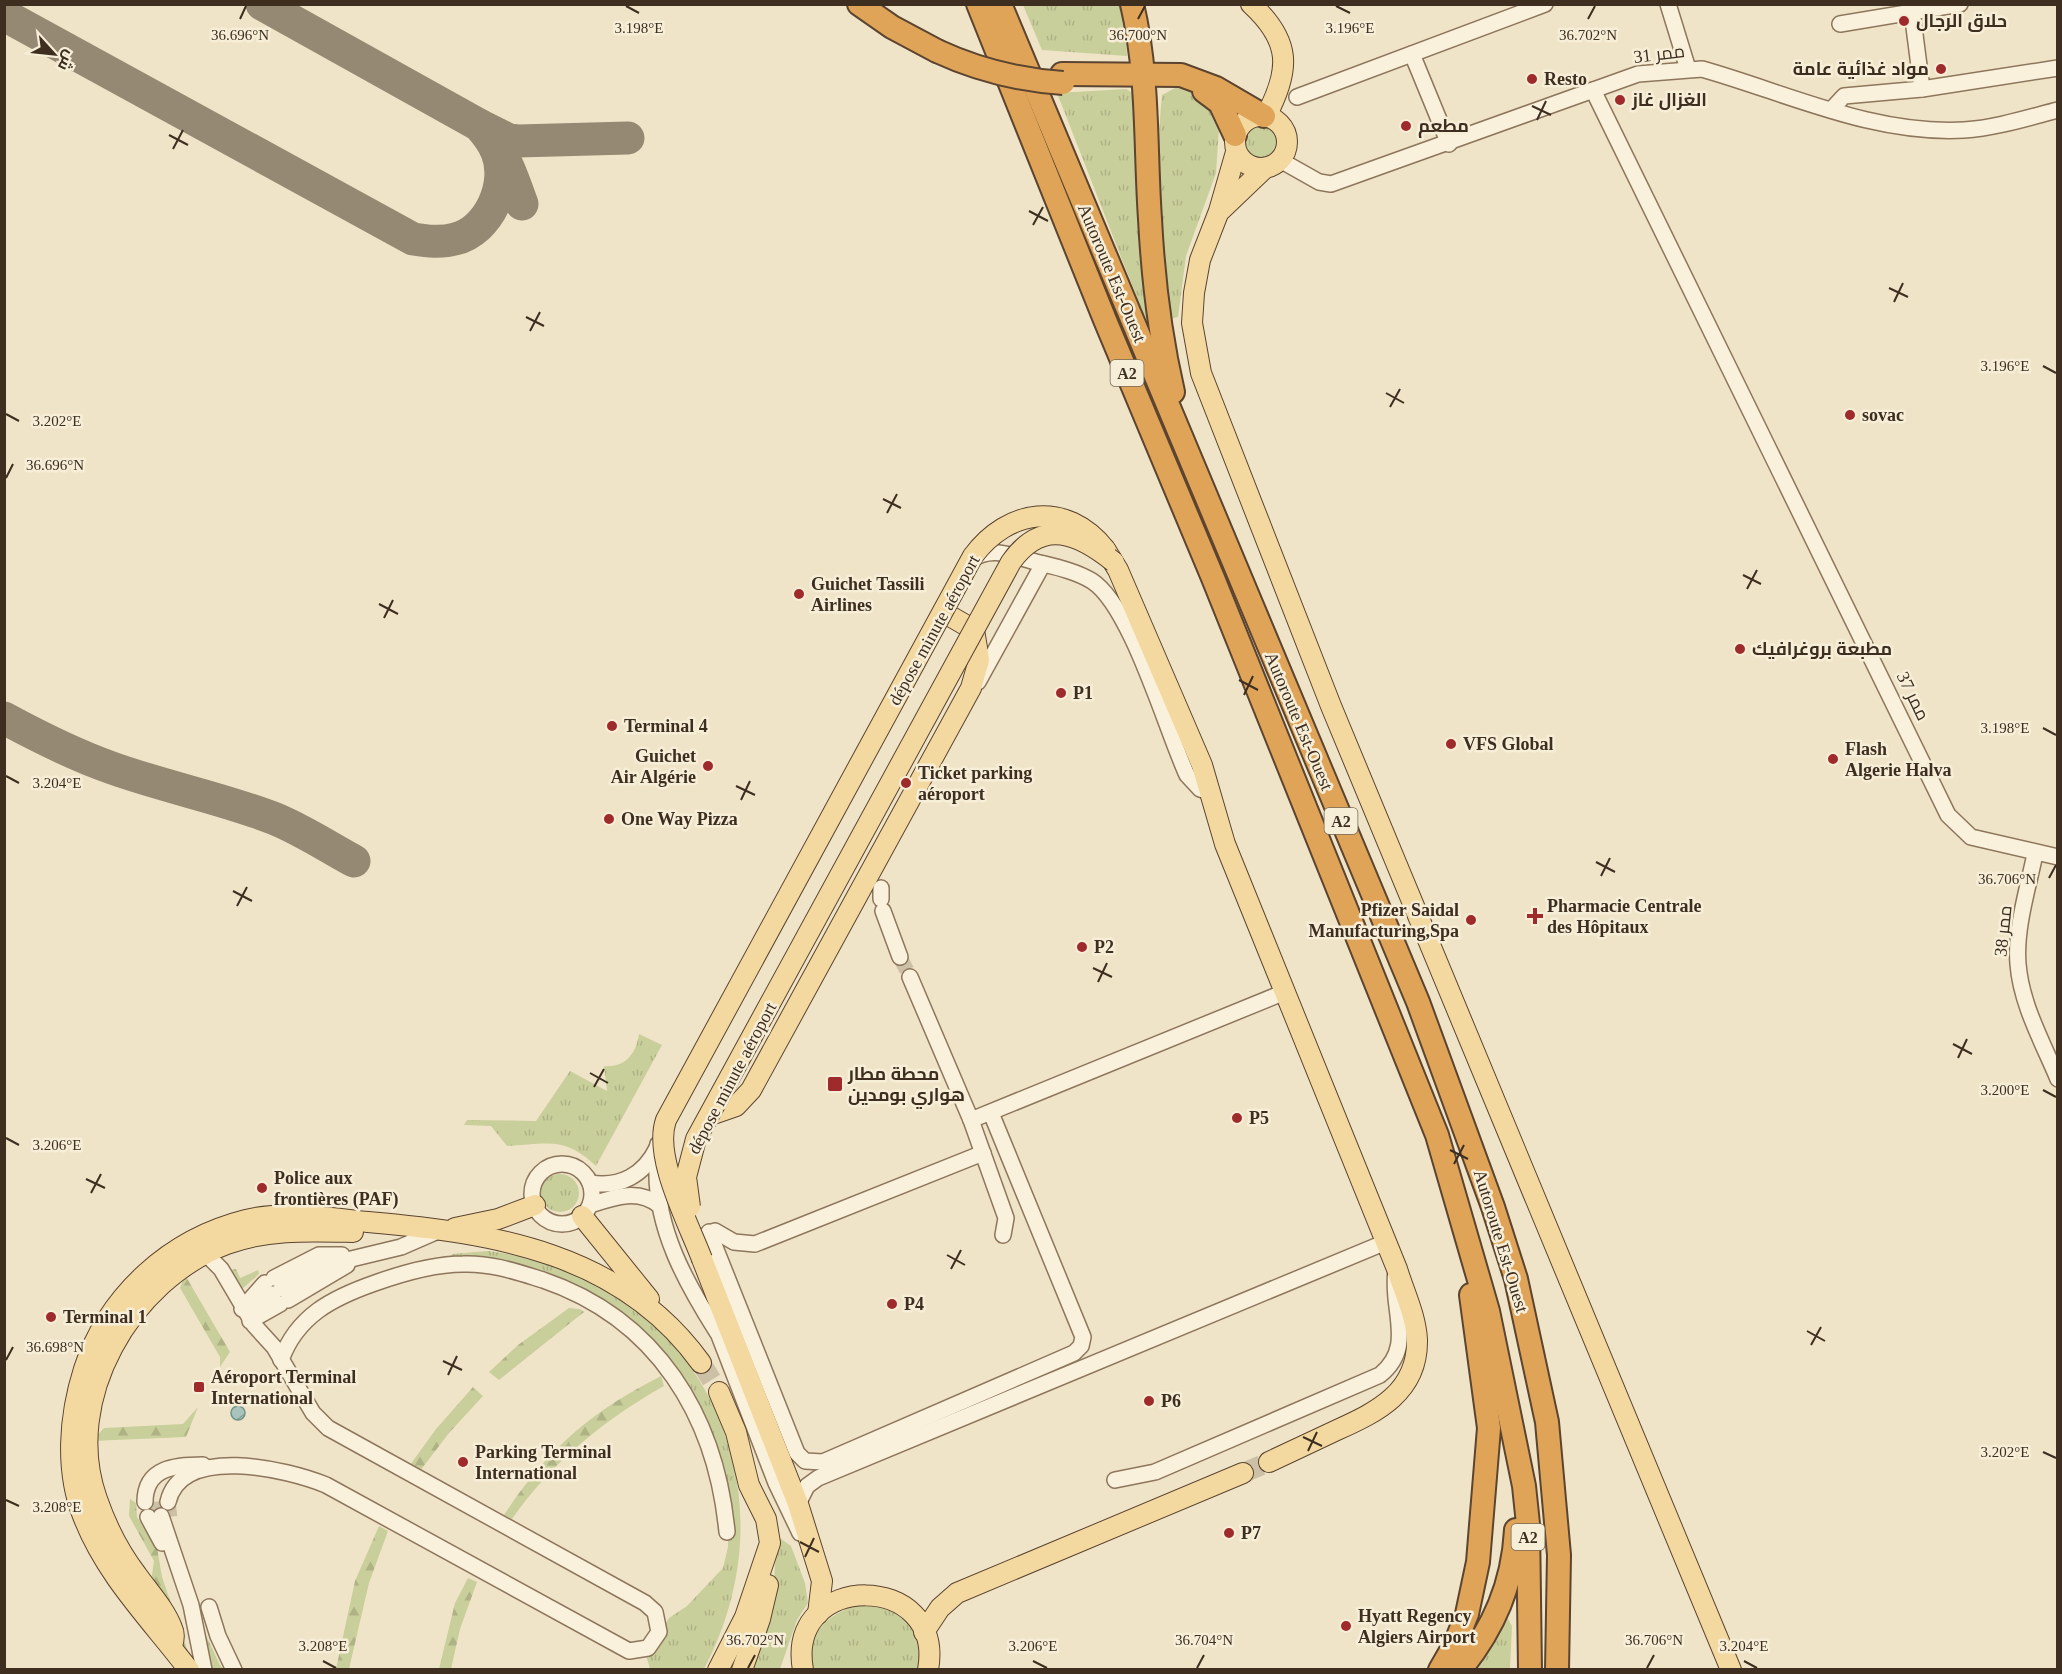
<svg xmlns="http://www.w3.org/2000/svg" width="2062" height="1674" viewBox="0 0 2062 1674" font-family="'Times New Roman',Cairo,serif">
  <defs>
    <pattern id="grass-tufts" width="24" height="20" patternUnits="userSpaceOnUse" patternTransform="scale(1.5)"><rect width="24" height="20" fill="#c9cf9b"/><path d="M3 7l-1-3M5 7V3M7 7l1-3M15 17l-1-3M17 17v-4M19 17l1-3" fill="none" stroke="#aeb285"/></pattern>
    <pattern id="forest-firs" width="22" height="20" patternUnits="userSpaceOnUse" patternTransform="scale(1.5)"><rect width="22" height="20" fill="#c9cf9b"/><path d="M5 1l3.5 6h-7zM16 11l3.5 6h-7z" fill="#aeb285"/></pattern>
    <pattern id="water-waves" width="16" height="10" patternUnits="userSpaceOnUse" patternTransform="scale(1.5)"><rect width="16" height="10" fill="#a9c4bc"/><path d="M0 5q4-4 8 0t8 0" fill="none" stroke="#8ba098"/></pattern>
  </defs>
  <rect width="100%" height="100%" fill="#f0e4c8"/>
  <g fill="url(#grass-tufts)">
    <polygon points="1023,5 1120,5 1125,26 1127,56 1042,50"/>
    <path d="M 1177,87 L 1196,92 L 1215,109 L 1219,128 L 1216,173 L 1186,256 L 1178,317 L 1170,319 C 1163,244 1154,170 1162,95 Z"/>
    <polygon points="1126,89 1138,96 1141,228 1148,326 1057,93"/>
    <circle cx="1261" cy="142" r="17"/>
    <path d="M 639,1034 L 662,1045 L 596,1166 C 564,1136 548,1144 507,1146 L 491,1126 L 464,1125 L 467,1120 L 536,1121 L 570,1071 L 607,1091 L 604,1066 C 625,1068 636,1054 639,1034 Z"/>
    <circle cx="560" cy="1193" r="19"/>
    <path d="M 488,1251 C 697,1277 801,1484 704,1669 L 650,1669 L 646,1655 L 669,1618 L 687,1606 L 723,1568 L 728,1547 L 728,1512 L 679,1377 L 585,1296 L 450,1258 L 452,1254 Z"/>
    <polygon points="777,1536 791,1546 805,1583 808,1603 797,1620 780,1669 752,1670 774,1579"/>
    <path d="M 865,1603 C 910,1611 918,1626 920,1669 L 813,1670 C 804,1630 832,1611 865,1603 Z"/>
    <polygon points="1507,1617 1512,1626 1510,1669 1466,1670"/>
    <polygon points="204,1631 220,1665 223,1669 211,1669"/>
  </g>
  <g fill="url(#forest-firs)">
    <polygon points="236,1269 240,1278 258,1270 259,1274 241,1290 228,1270"/>
    <polygon points="185,1275 230,1352 220,1367 220,1357 180,1288"/>
    <polygon points="569,1308 580,1309 584,1312 499,1380 489,1372 518,1345"/>
    <path d="M 661,1376 L 664,1386 C 605,1419 551,1463 512,1519 L 504,1515 C 547,1449 592,1411 661,1376 Z"/>
    <polygon points="473,1387 483,1396 449,1433 420,1471 410,1465 436,1429"/>
    <polygon points="198,1407 186,1437 92,1441 104,1428 183,1424"/>
    <polygon points="130,1499 136,1503 137,1517 157,1547 162,1577 194,1669 151,1582 154,1561 129,1516"/>
    <polygon points="379,1526 388,1531 369,1583 349,1669 336,1669 355,1581"/>
    <polygon points="468,1578 477,1582 460,1629 451,1669 439,1669 455,1603"/>
  </g>
  <circle fill="url(#water-waves)" stroke="#6f938a" stroke-width="1.5" cx="238" cy="1413" r="7"/>
  <g fill="none" stroke-linecap="round" stroke-linejoin="round">
    <g stroke="#968974" stroke-width="33">
      <path d="M 4,15 L 413,239 C 427,241 441,243 455,239 C 489,231 510,184 497,152 C 493,142 486,133 479,125 L 262,4"/>
      <path d="M 522,204 C 510,171 504,150 479,125 L 509,140 L 518,141 L 628,138"/>
      <path d="M 4,718 C 39,737 75,755 112,768 C 165,787 221,798 273,818 C 301,829 328,847 354,861"/>
    </g>
    <g stroke="#ccc0a6" stroke-width="15" stroke-dasharray="15 8" stroke-linecap="butt">
      <polyline points="900,957 910,977"/>
      <polyline points="153,1502 155,1516"/>
      <polyline points="168,1502 170,1518"/>
    </g>
    <g stroke="#ccc0a6" stroke-width="20" stroke-dasharray="20 10" stroke-linecap="butt">
      <polyline points="701,1363 719,1392"/>
      <polyline points="1243,1473 1269,1462"/>
    </g>
    <g stroke="#8d765c" stroke-width="18">
      <g id="minor">
        <polyline points="1668,4 1688,69"/>
        <polyline points="1840,24 1960,4"/>
        <polyline points="1412,54 1449,144"/>
        <polyline points="1922,89 2058,68"/>
        <polyline points="1593,90 1948,815 1971,837 2058,857"/>
        <polyline points="1297,97 1545,4"/>
        <polyline points="1831,110 1844,96 1922,89 1911,4"/>
        <path d="M 1280,160 L 1319,182 L 1331,184 L 1638,74 L 1702,69 C 1787,93 1873,135 1964,130 C 1995,128 2027,118 2058,110"/>
        <path d="M 971,560 C 991,546 1010,555 1032,561 C 1051,566 1074,570 1092,581 C 1131,606 1166,729 1187,775 L 1200,789 L 1209,792"/>
        <polyline points="978,682 1043,564"/>
        <path d="M 2035,854 C 2028,888 2015,929 2018,964 C 2021,1004 2043,1043 2058,1079"/>
        <polyline points="881,888 881,899"/>
        <polyline points="883,911 900,957"/>
        <polyline points="910,977 971,1120 1006,1218 1003,1235"/>
        <polyline points="971,1120 1285,992"/>
        <path d="M 658,1144 C 656,1151 657,1159 657,1167 C 655,1228 686,1283 717,1332"/>
        <circle cx="562" cy="1194" r="30"/>
        <path d="M 590,1183 C 620,1188 644,1175 657,1148"/>
        <path d="M 590,1205 C 614,1197 639,1188 660,1206"/>
        <polyline points="709,1232 797,1453 805,1461 823,1462 1074,1353 1081,1346 1083,1337 991,1113"/>
        <polyline points="703,1237 715,1231 734,1242 755,1244 983,1153"/>
        <polyline points="274,1278 319,1255 342,1255"/>
        <polyline points="281,1289 322,1266 401,1247 440,1230"/>
        <polyline points="288,1300 347,1265"/>
        <polyline points="242,1309 265,1283"/>
        <polyline points="247,1310 273,1294"/>
        <polyline points="250,1321 280,1304"/>
        <polyline points="715,1325 776,1483 800,1533"/>
        <path d="M 281,1360 C 297,1316 332,1298 375,1283 C 403,1273 433,1264 463,1264 C 492,1263 517,1272 543,1280 C 657,1319 716,1416 727,1532"/>
        <path d="M 1115,1480 L 1155,1472 L 1380,1375 C 1416,1346 1390,1310 1396,1270"/>
        <path d="M 145,1502 C 145,1467 176,1465 203,1465"/>
        <path d="M 168,1502 C 181,1444 287,1469 326,1485 L 629,1651 L 648,1648 L 659,1632 L 655,1612 L 645,1603 L 328,1428 L 313,1413 L 274,1347 L 254,1325 L 221,1269 L 205,1253"/>
        <polyline points="798,1504 807,1486 818,1478 1386,1242"/>
        <polyline points="161,1516 191,1605 204,1670"/>
        <polyline points="148,1517 162,1543"/>
        <polyline points="209,1607 218,1636 234,1670"/>
      </g>
    </g>
    <g stroke="#5b4430" stroke-width="22">
      <g id="major">
        <path d="M 1251,4 C 1291,41 1291,69 1266,116"/>
        <circle cx="1261" cy="142" r="26"/>
        <polyline points="1236,152 1219,211 1200,260 1194,293 1192,323 1201,373 1331,706 1731,1670"/>
        <polyline points="1221,210 1265,168"/>
        <path d="M 1105,549 L 1118,570 L 1202,765 L 1225,844 L 1397,1269 C 1404,1292 1416,1316 1417,1340 C 1418,1392 1377,1412 1337,1430 C 1314,1441 1292,1451 1269,1462"/>
        <polyline points="710,1115 736,1106 751,1090 971,688 979,660 974,630 943,612"/>
        <polyline points="582,1216 649,1299"/>
        <polyline points="455,1228 498,1219 535,1205"/>
        <polyline points="702,1259 798,1504 822,1581 818,1614"/>
        <polyline points="924,1632 940,1608 957,1593 1243,1473"/>
        <path d="M 172,1646 C 174,1640 175,1634 172,1628 C 165,1609 149,1592 137,1575 C 120,1553 106,1525 97,1499 C 61,1399 131,1280 227,1244 C 267,1229 310,1231 353,1232"/>
        <path d="M 189,1670 C 151,1620 106,1576 83,1516 C 65,1470 69,1416 84,1369 C 108,1295 170,1239 246,1220 C 286,1210 328,1218 368,1222 C 495,1233 622,1253 701,1363"/>
        <polyline points="718,1670 745,1617 770,1543 766,1519 749,1485 736,1432 719,1392"/>
        <polyline points="742,1670 760,1619 768,1585"/>
        <path d="M 803,1670 C 785,1570 946,1571 928,1670"/>
      </g>
    </g>
    <g stroke="#5b4430" stroke-width="26">
      <g id="highway">
        <polyline points="859,4 892,27 937,51"/>
        <polyline points="978,4 1105,320 1213,578 1437,1135 1488,1311 1524,1486 1528,1524 1530,1670"/>
        <polyline points="1000,4 1418,1002 1493,1207 1516,1279 1547,1422 1559,1555 1557,1670"/>
        <path d="M 1132,4 C 1149,76 1145,147 1150,219 C 1153,277 1160,336 1173,392"/>
        <polyline points="1062,74 1181,75 1216,88 1264,116"/>
        <polyline points="1204,91 1220,103 1235,135"/>
        <polyline points="1440,1670 1455,1644 1467,1614 1478,1562 1489,1428 1471,1295"/>
        <path d="M 1460,1670 C 1494,1628 1513,1584 1516,1530"/>
      </g>
    </g>
    <use href="#minor" stroke="#faf1dc" stroke-width="15"/>
    <use href="#major" stroke="#f3d9a0" stroke-width="20"/>
    <use href="#highway" stroke="#e0a458" stroke-width="22"/>
    <g stroke="#5b4430" stroke-width="22" stroke-linecap="butt">
      <g id="major-bridge">
        <path d="M 690,1207 L 686,1177 L 696,1139 L 1011,562 C 1043,517 1079,534 1114,562"/>
        <path d="M 702,1259 C 688,1222 653,1157 666,1120 L 973,556 C 1008,509 1066,500 1105,549"/>
      </g>
    </g>
    <g stroke="#5b4430" stroke-width="26" stroke-linecap="butt">
      <path id="highway-bridge" d="M 937,51 C 978,70 1018,80 1063,83"/>
    </g>
    <use href="#major-bridge" stroke="#f3d9a0" stroke-width="20"/>
    <use href="#highway-bridge" stroke="#e0a458" stroke-width="22"/>
  </g>
  <path fill="none" stroke="#3d2e20" stroke-width="2" d="M 626,6 L 639,13M 1336,6 L 1350,13M 240,19 L 246,6M 1138,19 L 1145,6M 1588,19 L 1595,6M 1532,106 L 1551,115M 1537,120 L 1546,101M 169,135 L 188,145M 173,149 L 183,130M 1029,211 L 1048,221M 1033,225 L 1043,207M 1889,288 L 1908,297M 1894,302 L 1903,283M 526,317 L 544,326M 530,331 L 540,312M 2043,366 L 2056,373M 1386,393 L 1404,403M 1390,407 L 1400,389M 6,414 L 19,421M 6,478 L 13,464M 883,499 L 901,508M 887,513 L 897,494M 1743,575 L 1761,584M 1747,589 L 1757,570M 379,604 L 398,614M 384,618 L 393,600M 1239,680 L 1258,690M 1244,695 L 1253,676M 2043,728 L 2056,735M 6,776 L 19,783M 736,786 L 755,795M 741,800 L 750,781M 1596,862 L 1615,872M 1601,876 L 1610,858M 2049,878 L 2056,865M 233,891 L 252,901M 237,906 L 247,887M 1093,968 L 1112,977M 1098,982 L 1107,963M 1953,1044 L 1972,1054M 1958,1058 L 1967,1039M 590,1073 L 608,1083M 594,1087 L 604,1069M 2043,1090 L 2056,1097M 6,1138 L 19,1145M 1450,1150 L 1468,1159M 1454,1164 L 1464,1145M 86,1179 L 105,1188M 91,1193 L 101,1174M 947,1255 L 965,1265M 951,1269 L 961,1250M 1807,1331 L 1825,1341M 1811,1345 L 1821,1327M 6,1360 L 13,1347M 443,1361 L 462,1370M 448,1375 L 457,1356M 1303,1437 L 1322,1446M 1308,1451 L 1317,1432M 2043,1452 L 2056,1458M 6,1500 L 19,1506M 800,1542 L 819,1552M 805,1557 L 814,1538M 323,1661 L 336,1668M 1033,1661 L 1047,1668M 1744,1661 L 1757,1668M 748,1668 L 755,1655M 1197,1668 L 1204,1655M 1647,1668 L 1654,1655"/>
  <g fill="#9e2a2b" stroke="#f7eed8" stroke-width="2">
    <circle cx="1904" cy="21" r="6"/>
    <circle cx="1941" cy="69" r="6"/>
    <circle cx="1532" cy="79" r="6"/>
    <circle cx="1620" cy="100" r="6"/>
    <circle cx="1406" cy="126" r="6"/>
    <circle cx="1850" cy="415" r="6"/>
    <circle cx="799" cy="594" r="6"/>
    <circle cx="1740" cy="649" r="6"/>
    <circle cx="1061" cy="693" r="6"/>
    <circle cx="612" cy="726" r="6"/>
    <circle cx="1451" cy="744" r="6"/>
    <circle cx="1833" cy="759" r="6"/>
    <circle cx="708" cy="766" r="6"/>
    <circle cx="906" cy="783" r="6"/>
    <circle cx="609" cy="819" r="6"/>
    <path d="M1532 907h6v6h6v6h-6v6h-6v-6h-6v-6h6z"/>
    <circle cx="1471" cy="920" r="6"/>
    <circle cx="1082" cy="947" r="6"/>
    <rect x="827" y="1076" width="16" height="16" rx="3"/>
    <circle cx="1237" cy="1118" r="6"/>
    <circle cx="262" cy="1188" r="6"/>
    <circle cx="892" cy="1304" r="6"/>
    <circle cx="51" cy="1317" r="6"/>
    <rect x="193" y="1381" width="12" height="12" rx="3"/>
    <circle cx="1149" cy="1401" r="6"/>
    <circle cx="463" cy="1462" r="6"/>
    <circle cx="1229" cy="1533" r="6"/>
    <circle cx="1346" cy="1626" r="6"/>
  </g>
  <g text-anchor="middle" dominant-baseline="central" stroke-width="5" stroke-linejoin="round" paint-order="stroke">
    <g fill="#f7eed8" stroke="#756857" stroke-width="1.5">
      <rect x="1110.5" y="360" width="33" height="26" rx="4.5"/>
      <rect x="1324.5" y="808" width="33" height="26" rx="4.5"/>
      <rect x="1511.5" y="1524" width="33" height="26" rx="4.5"/>
    </g>
    <g font-size="16" font-weight="bold" fill="#3d2e20">
      <text x="1127" y="373">A2</text>
      <text x="1341" y="821">A2</text>
      <text x="1528" y="1537">A2</text>
    </g>
    <g font-size="18" font-weight="bold" fill="#3d2e20" stroke="#f7eed8" text-anchor="start">
      <text x="1916" y="21">حلاق الرجال</text>
      <text x="1929" y="69" text-anchor="end">مواد غذائية عامة</text>
      <text x="1544" y="79">Resto</text>
      <text x="1632" y="100">الغزال غاز</text>
      <text x="1418" y="126">مطعم</text>
      <text x="1862" y="415">sovac</text>
      <text x="811" y="584">Guichet Tassili<tspan x="811" dy="21">Airlines</tspan></text>
      <text x="1752" y="649">مطبعة بروغرافيك</text>
      <text x="1073" y="693">P1</text>
      <text x="624" y="726">Terminal 4</text>
      <text x="1463" y="744">VFS Global</text>
      <text x="1845" y="749">Flash<tspan x="1845" dy="21">Algerie Halva</tspan></text>
      <text x="696" y="756" text-anchor="end">Guichet<tspan x="696" dy="21">Air Algérie</tspan></text>
      <text x="918" y="773">Ticket parking<tspan x="918" dy="21">aéroport</tspan></text>
      <text x="621" y="819">One Way Pizza</text>
      <text x="1547" y="906">Pharmacie Centrale<tspan x="1547" dy="21">des Hôpitaux</tspan></text>
      <text x="1459" y="910" text-anchor="end">Pfizer Saidal<tspan x="1459" dy="21">Manufacturing,Spa</tspan></text>
      <text x="1094" y="947">P2</text>
      <text x="848" y="1074">محطة مطار<tspan x="848" dy="21">هواري بومدين</tspan></text>
      <text x="1249" y="1118">P5</text>
      <text x="274" y="1178">Police aux<tspan x="274" dy="21">frontières (PAF)</tspan></text>
      <text x="904" y="1304">P4</text>
      <text x="63" y="1317">Terminal 1</text>
      <text x="211" y="1377">Aéroport Terminal<tspan x="211" dy="21">International</tspan></text>
      <text x="1161" y="1401">P6</text>
      <text x="475" y="1452">Parking Terminal<tspan x="475" dy="21">International</tspan></text>
      <text x="1241" y="1533">P7</text>
      <text x="1358" y="1616">Hyatt Regency<tspan x="1358" dy="21">Algiers Airport</tspan></text>
    </g>
    <g font-size="18" fill="#3d2e20" stroke="#f7eed8">
      <text transform="translate(1659 54) rotate(-7)">ممر 31</text>
      <text transform="translate(1112 273) rotate(67)">Autoroute Est-Ouest</text>
      <text transform="translate(934 630) rotate(-61)">dépose minute aéroport</text>
      <text transform="translate(1913 696) rotate(64)">ممر 37</text>
      <text transform="translate(1299 721) rotate(67)">Autoroute Est-Ouest</text>
      <text transform="translate(2003 931) rotate(-84)">ممر 38</text>
      <text transform="translate(732 1078) rotate(-62)">dépose minute aéroport</text>
      <text transform="translate(1501 1241) rotate(73)">Autoroute Est-Ouest</text>
    </g>
  </g>
  <g font-size="15" text-anchor="middle" fill="#3d2e20" stroke="#f7eed8" stroke-width="5" stroke-linejoin="round" paint-order="stroke">
    <text x="639" y="33">3.198°E</text>
    <text x="1350" y="33">3.196°E</text>
    <text x="240" y="40">36.696°N</text>
    <text x="1138" y="40">36.700°N</text>
    <text x="1588" y="40">36.702°N</text>
    <text x="2005" y="371">3.196°E</text>
    <text x="57" y="426">3.202°E</text>
    <text x="55" y="470">36.696°N</text>
    <text x="2005" y="733">3.198°E</text>
    <text x="57" y="788">3.204°E</text>
    <text x="2007" y="884">36.706°N</text>
    <text x="2005" y="1095">3.200°E</text>
    <text x="57" y="1150">3.206°E</text>
    <text x="55" y="1352">36.698°N</text>
    <text x="2005" y="1457">3.202°E</text>
    <text x="57" y="1512">3.208°E</text>
    <text x="755" y="1645">36.702°N</text>
    <text x="1204" y="1645">36.704°N</text>
    <text x="1654" y="1645">36.706°N</text>
    <text x="323" y="1651">3.208°E</text>
    <text x="1033" y="1651">3.206°E</text>
    <text x="1744" y="1651">3.204°E</text>
  </g>
  <rect width="2062" height="1674" fill="none" stroke="#3d2e20" stroke-width="12"/>
  <g transform="translate(54 54) rotate(117)" stroke="#f7eed8" stroke-width="4.5" paint-order="stroke">
  <path d="M0-4.5L10 22L0 15L-10 22Z" fill="#3d2e20"/>
  <text y="-9" font-size="16" font-weight="bold" text-anchor="middle" fill="#3d2e20">ش</text>
  </g>
</svg>
